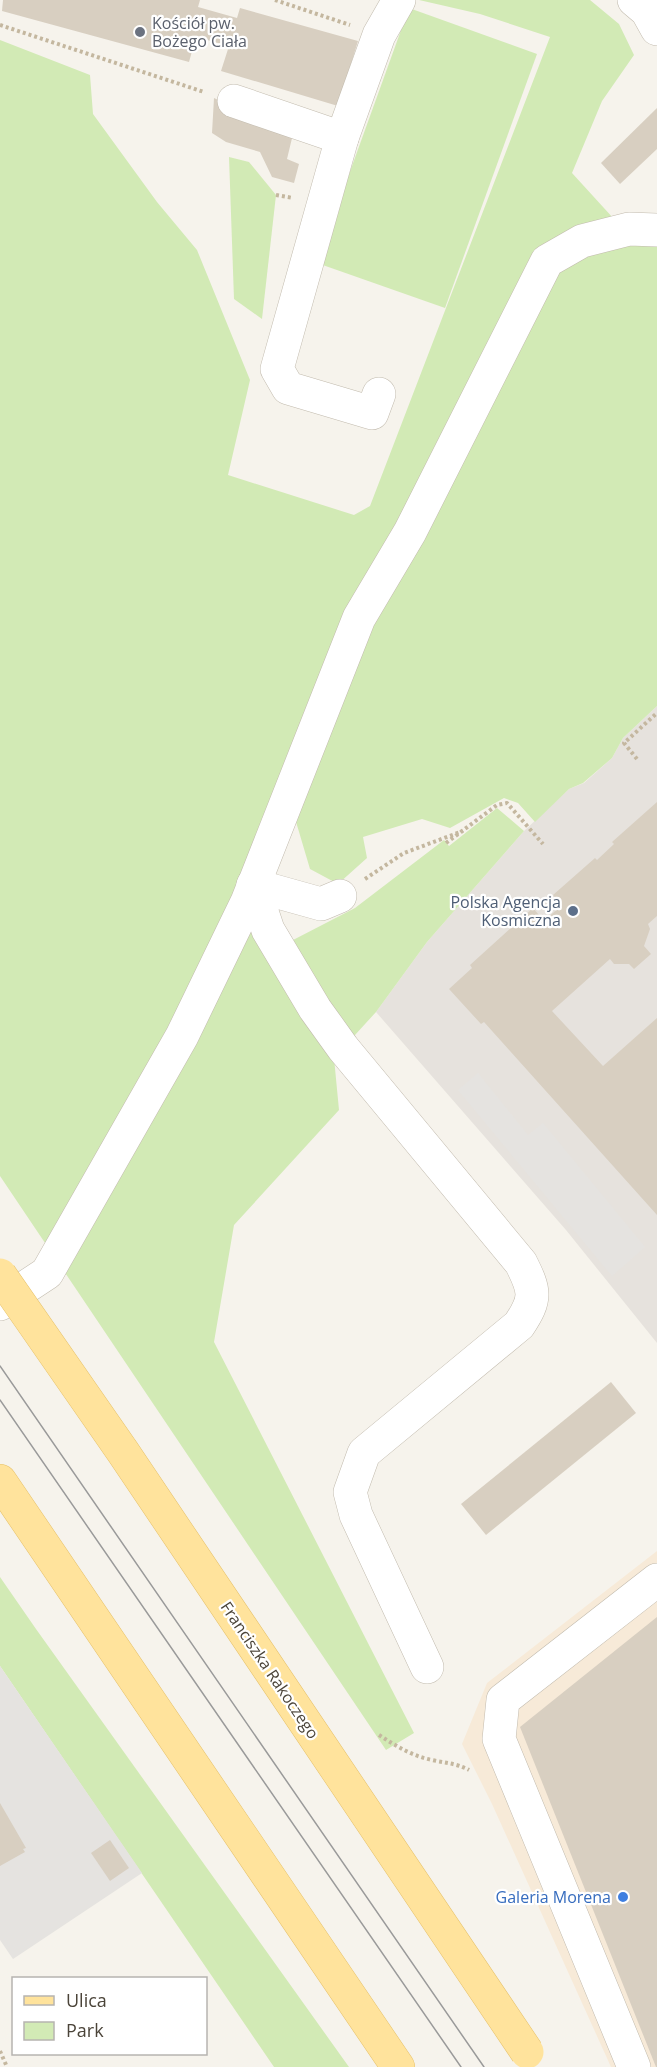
<svg xmlns="http://www.w3.org/2000/svg" width="657" height="2067" viewBox="0 0 657 2067" font-family="'Open Sans',sans-serif">
  <rect width="100%" height="100%" fill="#f6f3ec"/>
  <polygon fill="#f7ead8" points="657,1551 657,2067 611,2067 492,1804 462,1744 487,1683"/>
  <polygon fill="#e6e2dd" points="657,706 657,1343 566,1230 376,1012 427,942 524,831 569,789 584,783 612,758 623,738"/>
  <g fill="#d2eab5">
    <polygon points="419,0 590,0 619,24 634,55 602,101 572,173 614,219 540,250 288,762 264,955 355,908 444,840 449,846 497,808 524,831 427,942 376,1012 334,1058 339,1110 234,1225 214,1342 414,1733 386,1750 0,1176 0,40 90,75 93,114 157,202 197,250 250,380 228,475 354,515 370,506 550,37 480,14"/>
    <polygon points="409,8 537,54 445,308 317,263"/>
    <polygon points="229,157 249,162 276,195 262,319 234,299"/>
    <polygon points="657,239 657,706 623,738 612,758 583,783 569,789 535,822 518,803 504,798 450,828 422,819 363,837 367,858 338,884 310,869 294,815 331,704 561,262"/>
    <polygon points="0,1577 36,1629 349,2067 274,2067 0,1666"/>
  </g>
  <g fill="#e5e3e0">
    <polygon points="478,1073 528,1135 543,1123 645,1247 612,1276 458,1090"/>
    <polygon points="0,1666 142,1873 13,1959 0,1940"/>
  </g>
  <g fill="#d8cfc1">
    <polygon points="3,0 200,0 198,7 237,18 240,8 358,41 338,106 221,71 229,46 196,37 189,62 2,11"/>
    <polygon points="214,98 293,134 287,159 299,164 294,183 272,177 260,152 226,142 212,133"/>
    <polygon points="657,108 657,149 620,184 601,163"/>
    <polygon points="657,802 657,916 648,924 650,929 644,946 651,954 634,969 629,964 614,964 610,959 552,1011 603,1066 657,1018 657,1215 484,1022 481,1024 449,989 472,968 470,965 533,908 544,921 562,905 553,895 595,858 597,860 614,844 612,842"/>
    <polygon points="611,1382 636,1413 486,1535 461,1504"/>
    <polygon points="657,1617 657,2067 656,2067 520,1727"/>
    <polygon points="0,1803 26,1848 23,1849 25,1852 0,1866"/>
    <polygon points="110,1840 129,1868 110,1881 91,1853"/>
  </g>
  <g fill="none" stroke-linecap="round" stroke-linejoin="round">
    <g stroke="#c2bbae" stroke-width="34">
      <g id="minor">
        <polyline points="634,0 647,11 657,29"/>
        <polyline points="234,101 342,138"/>
        <polyline points="379,394 372,413 288,388 277,369 342,138 379,35 399,0"/>
        <path d="M 340,896 L 321,904 L 253,885 L 268,930 L 315,1009 L 343,1048 L 521,1263 C 535,1291 537,1298 519,1325 L 364,1453 L 350,1492 L 356,1515 L 427,1667"/>
        <polyline points="0,1304 47,1273 182,1036 247,902 359,618 410,532 547,261 582,241 629,229 657,230"/>
        <polyline points="634,2067 499,1739 503,1700 657,1580"/>
      </g>
    </g>
    <g stroke="#e6c16a" stroke-width="34">
      <polyline id="major" points="0,1481 398,2067"/>
    </g>
    <g stroke="#c4b79f" stroke-width="4" stroke-dasharray="3 3" stroke-linecap="butt">
      <polyline points="275,0 350,25"/>
      <polyline points="0,25 204,92"/>
      <polyline points="276,195 293,198"/>
      <polyline points="637,759 624,743 657,713"/>
      <polyline points="446,843 497,805 507,803 543,844"/>
      <polyline points="365,879 404,853 463,831"/>
      <path d="M 379,1735 C 396,1746 412,1756 432,1760 C 445,1763 456,1763 469,1770"/>
      <polyline points="0,2051 7,2067"/>
    </g>
    <use href="#minor" stroke="#fff" stroke-width="33"/>
    <use href="#major" stroke="#ffe39c" stroke-width="33"/>
    <g stroke="#9a9a9a" stroke-width="1.5">
      <polyline points="0,1366 484,2067"/>
      <polyline points="0,1400 461,2067"/>
    </g>
    <g stroke="#e6c16a" stroke-width="34" stroke-linecap="butt">
      <polyline id="major-bridge" points="0,1275 123,1452 527,2052"/>
    </g>
    <use href="#major-bridge" stroke="#ffe39c" stroke-width="33"/>
  </g>
  <circle fill="#6b7280" stroke="#fff" stroke-width="2" cx="140" cy="32" r="6"/>
  <circle fill="#5c6f8a" stroke="#fff" stroke-width="2" cx="573" cy="911" r="6"/>
  <circle fill="#3f7fe0" stroke="#fff" stroke-width="2" cx="623" cy="1897" r="6"/>
  <g text-anchor="middle" dominant-baseline="central" stroke-width="4.5" stroke-linejoin="round" paint-order="stroke">
    <g font-size="16" fill="#5b616d" stroke="#fff" text-anchor="start">
      <text x="152" y="23">Kościół pw.<tspan x="152" dy="18">Bożego Ciała</tspan></text>
    </g>
    <g font-size="16" fill="#4e5e75" stroke="#fff" text-anchor="end">
      <text x="561" y="902">Polska Agencja<tspan x="561" dy="18">Kosmiczna</tspan></text>
    </g>
    <g font-size="16" fill="#4b4439" stroke="#fff">
      <text transform="translate(270 1670) rotate(56)">Franciszka Rakoczego</text>
    </g>
    <g font-size="16" fill="#366cbe" stroke="#fff" text-anchor="end">
      <text x="611" y="1897">Galeria Morena</text>
    </g>
  </g>
  <rect x="12" y="1977" width="195" height="78" fill="#ffffff" stroke="#b7b4b0" stroke-width="1.5"/>
  <rect x="24" y="1996" width="30" height="9" fill="#ffe39c" stroke="#b7b4b0" stroke-width="1.5"/>
  <text x="66" y="2007" font-size="18" fill="#4b4439">Ulica</text>
  <rect x="24" y="2022" width="30" height="18" fill="#d2eab5" stroke="#b7b4b0" stroke-width="1.5"/>
  <text x="66" y="2037" font-size="18" fill="#4b4439">Park</text>
</svg>
